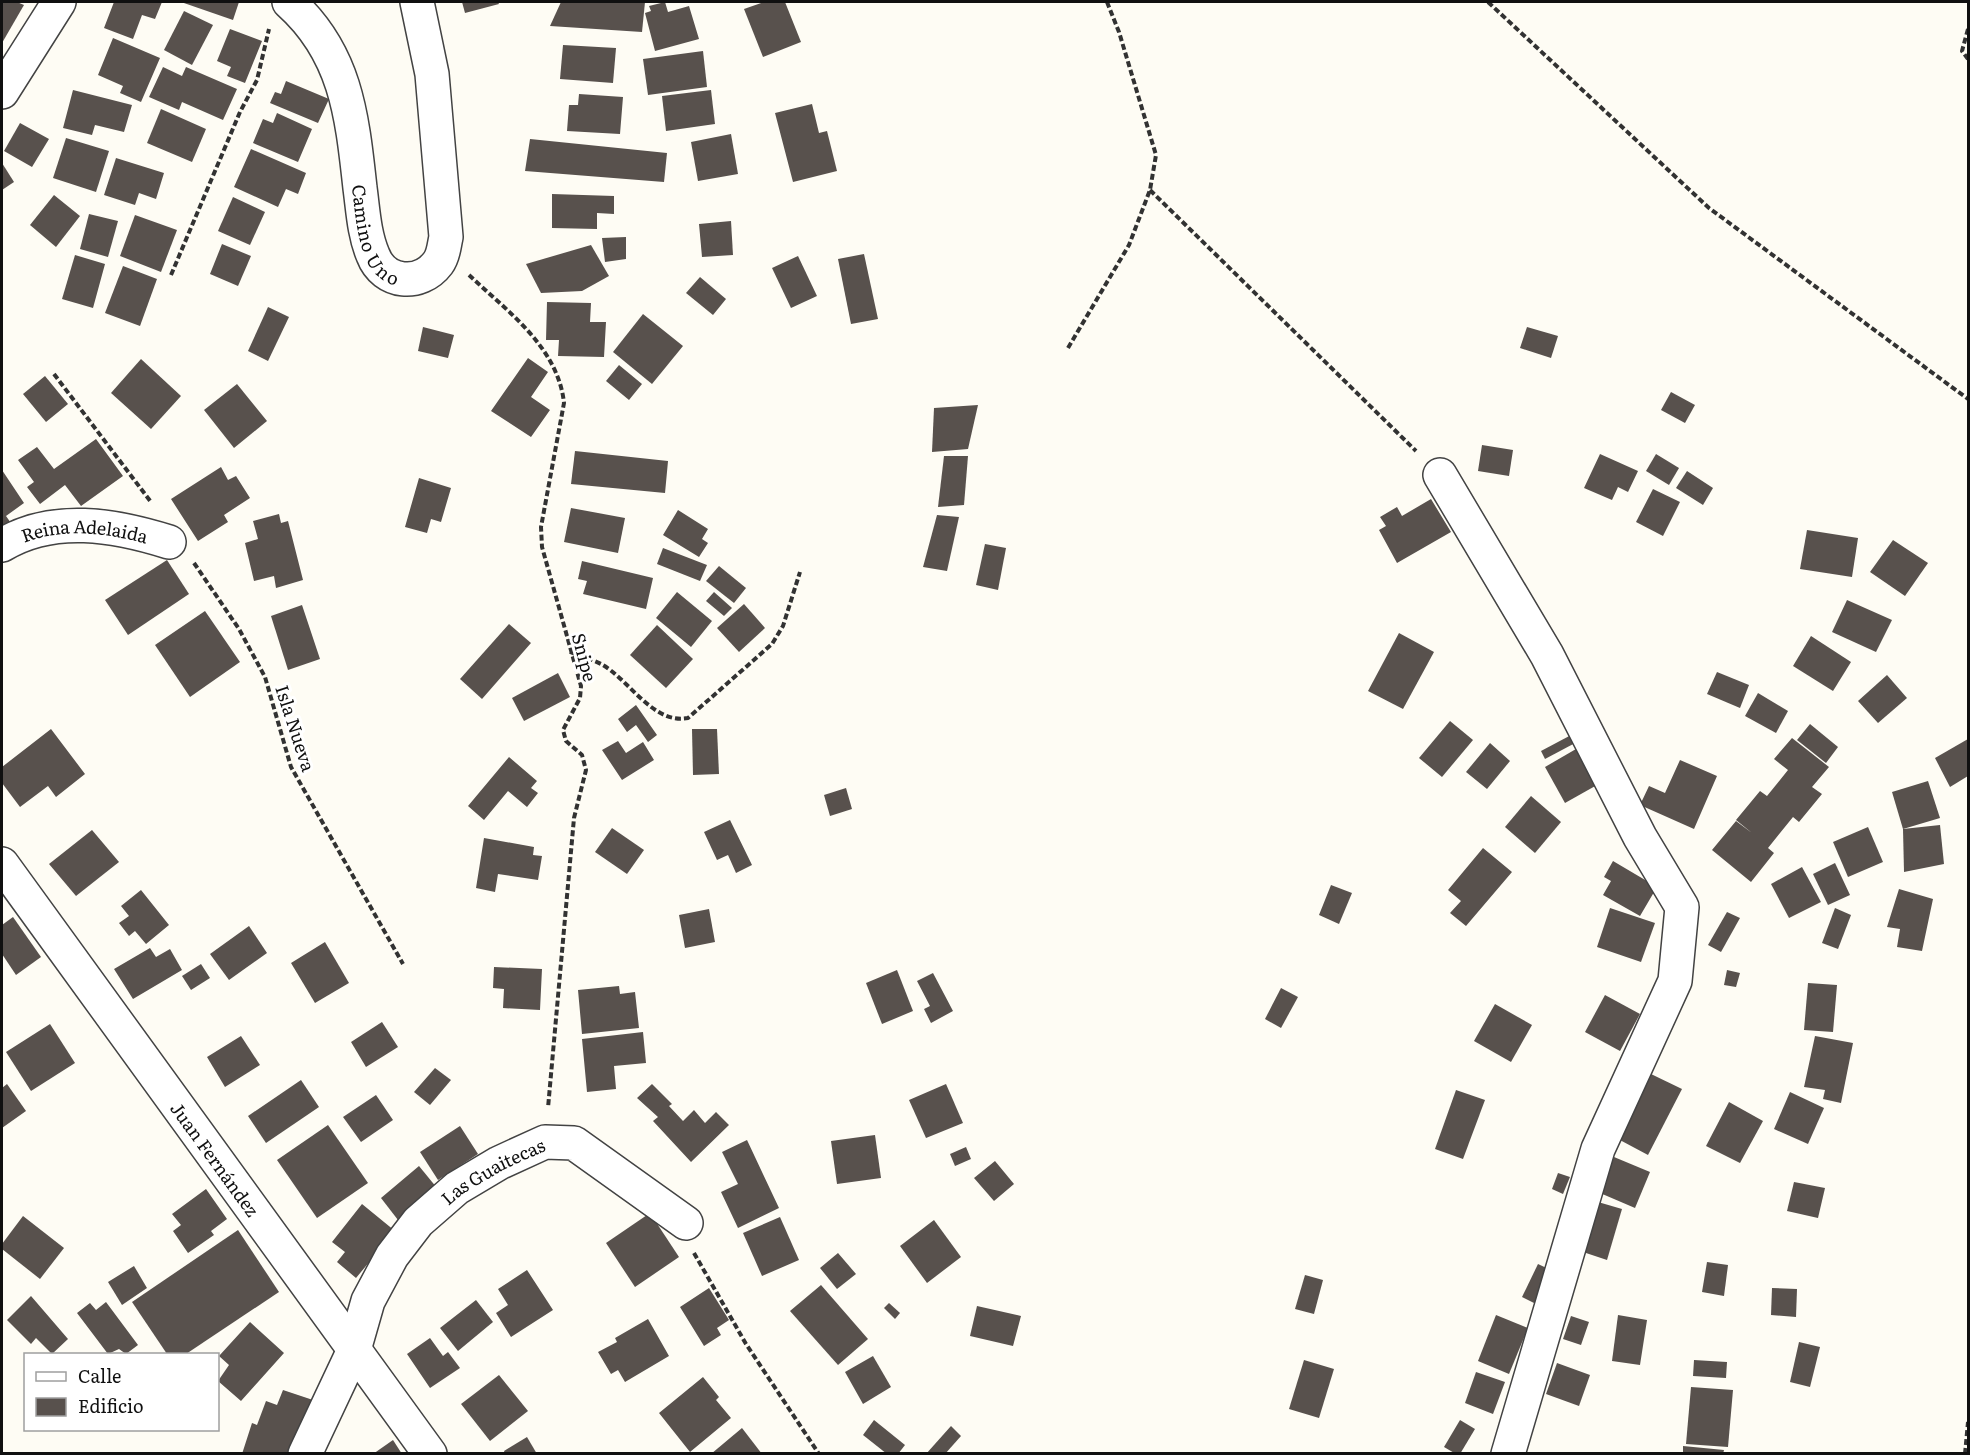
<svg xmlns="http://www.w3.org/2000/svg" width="1970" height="1455" viewBox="0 0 1970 1455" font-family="Literata,serif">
  <rect width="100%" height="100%" fill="#fefcf4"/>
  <g fill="#58514d">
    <polygon points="2,2 17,2 24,5 2,43"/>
    <polygon points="114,2 162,2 155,19 142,15 133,39 104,28"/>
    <polygon points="181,2 239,2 233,20"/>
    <polygon points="462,2 498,2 499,4 465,13"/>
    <polygon points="561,2 645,2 642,32 550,26"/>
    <polygon points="665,2 668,12 689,6 699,39 655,51 645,13 651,11 649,6"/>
    <polygon points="764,2 785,2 801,42 763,57 744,9"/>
    <polygon points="184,11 213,25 192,65 164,50"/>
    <polygon points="230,29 262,41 245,83 227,76 231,67 217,61"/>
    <polygon points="113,38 160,58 141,102 120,93 123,86 98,75"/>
    <polygon points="563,45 616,48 613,83 560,79"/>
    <polygon points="703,51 707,87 648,95 643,59"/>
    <polygon points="163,67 182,76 186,67 237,89 223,120 182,102 179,110 149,97"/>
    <polygon points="286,81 329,99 318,123 270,103 275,92 281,94"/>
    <polygon points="73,90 132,105 124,132 95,125 92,135 63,128"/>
    <polygon points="711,90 715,124 666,131 662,96"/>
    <polygon points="579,94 623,97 620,134 567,131 569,105 578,105"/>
    <polygon points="812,104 819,133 827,131 837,171 793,182 775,113"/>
    <polygon points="161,109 206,129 192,162 147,143"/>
    <polygon points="277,113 312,129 298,162 253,143 263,119 273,123"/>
    <polygon points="20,123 49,139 32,167 4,151"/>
    <polygon points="731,134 738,174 698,181 691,142"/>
    <polygon points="66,138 109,151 96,192 53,178"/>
    <polygon points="530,139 667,153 664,182 525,171"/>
    <polygon points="251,149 306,173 298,194 286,189 278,207 234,187"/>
    <polygon points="116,158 164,173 156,199 139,193 135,205 104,195"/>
    <polygon points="2,163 14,182 2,190"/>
    <polygon points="552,194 614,196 614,214 597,213 597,229 552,228"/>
    <polygon points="54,195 80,216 56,247 30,225"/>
    <polygon points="233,197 265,212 250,245 218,231"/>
    <polygon points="89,214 118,221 108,257 80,249"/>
    <polygon points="135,215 177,230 161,272 120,256"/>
    <polygon points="731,221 733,255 702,257 699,224"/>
    <polygon points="626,237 626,259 605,262 602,238"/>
    <polygon points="222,244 251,256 238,286 210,274"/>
    <polygon points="591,245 609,276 582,291 541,293 526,264"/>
    <polygon points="864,254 878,319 851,324 838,259"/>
    <polygon points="75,255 105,264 93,308 62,299"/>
    <polygon points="798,256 817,296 791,308 772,268"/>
    <polygon points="123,266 157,279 140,326 105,313"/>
    <polygon points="700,277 726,299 713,315 686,293"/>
    <polygon points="547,302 591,303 590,322 606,322 604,357 558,356 559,340 546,340"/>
    <polygon points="268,307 289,317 268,361 248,351"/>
    <polygon points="643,314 683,346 652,384 613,352"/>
    <polygon points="423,327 454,335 448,358 418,351"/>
    <polygon points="1527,327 1558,336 1551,358 1520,348"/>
    <polygon points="528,358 548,372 531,397 550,410 531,437 491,411"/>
    <polygon points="141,359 181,396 151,429 111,393"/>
    <polygon points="619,365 642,384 629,400 606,381"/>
    <polygon points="45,376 68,404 46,422 23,394"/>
    <polygon points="237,384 267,421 234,448 204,410"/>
    <polygon points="1671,392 1695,405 1685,423 1661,410"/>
    <polygon points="978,405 968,449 932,452 934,408"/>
    <polygon points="96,439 123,476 81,506 65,485 40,504 27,487 34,482 18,460 37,447 54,469"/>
    <polygon points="1482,445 1513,450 1509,476 1478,471"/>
    <polygon points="575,451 668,461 665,493 571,484"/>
    <polygon points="1600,454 1638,471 1628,492 1618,487 1612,500 1584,488"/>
    <polygon points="1656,454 1679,468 1669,485 1646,471"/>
    <polygon points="944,456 968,456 964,505 938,507"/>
    <polygon points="221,467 228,480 236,476 250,498 224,515 228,522 198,541 171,499"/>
    <polygon points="2,470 24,503 6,516 13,526 2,534"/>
    <polygon points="1687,471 1713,488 1703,505 1676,488"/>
    <polygon points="419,478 451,488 441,522 431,519 427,533 405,527"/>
    <polygon points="1653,489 1680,502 1663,536 1636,522"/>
    <polygon points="1431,499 1451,532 1397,563 1379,530 1386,526 1380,517 1397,507 1402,516"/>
    <polygon points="571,508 625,518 618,553 564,542"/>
    <polygon points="678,510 708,529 702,539 708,543 699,557 663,535"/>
    <polygon points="279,514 281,523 288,521 303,580 276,588 274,576 254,581 245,543 258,539 253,521"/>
    <polygon points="937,515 959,517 947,571 923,567"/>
    <polygon points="1807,530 1858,538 1852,577 1800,569"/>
    <polygon points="1893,540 1928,563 1905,596 1870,572"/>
    <polygon points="985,544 1006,548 998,590 976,585"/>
    <polygon points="663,548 707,565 700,581 657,564"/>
    <polygon points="167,560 189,594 128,635 105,600"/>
    <polygon points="582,561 653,578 646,609 583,594 587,581 578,579"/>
    <polygon points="719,566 746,588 734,603 706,581"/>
    <polygon points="677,592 712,621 691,647 656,618"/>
    <polygon points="714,592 732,608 724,616 706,601"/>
    <polygon points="1847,600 1892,620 1876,652 1832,632"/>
    <polygon points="744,604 765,628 739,652 717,628"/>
    <polygon points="302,605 320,659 288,670 271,616"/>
    <polygon points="205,611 240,662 190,697 155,645"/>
    <polygon points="509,624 531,643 482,699 460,679"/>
    <polygon points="657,625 693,659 666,688 630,655"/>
    <polygon points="1399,633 1434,652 1403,709 1368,691"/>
    <polygon points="1811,636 1851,662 1833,691 1793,666"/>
    <polygon points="1717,672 1749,685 1740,708 1707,694"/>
    <polygon points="558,673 570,697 524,721 512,698"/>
    <polygon points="1887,675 1907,698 1878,723 1858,701"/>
    <polygon points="1758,693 1788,711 1776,733 1745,716"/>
    <polygon points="636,705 657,735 648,742 636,725 627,732 618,719"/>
    <polygon points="1450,721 1473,740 1442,777 1419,758"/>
    <polygon points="1810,724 1838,747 1826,763 1797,740"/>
    <polygon points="51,729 85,774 56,797 48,786 20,807 2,783 2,767"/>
    <polygon points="692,729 717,729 719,774 693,775"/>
    <polygon points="1573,734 1577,742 1545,759 1541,751"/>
    <polygon points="1792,738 1829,767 1812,787 1822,794 1799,822 1793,817 1768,848 1774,853 1751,882 1712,850 1736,821 1752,833 1736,820 1760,791 1767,796 1788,770 1774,759"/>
    <polygon points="1968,739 1968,776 1950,787 1935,758"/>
    <polygon points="618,741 626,753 643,742 654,760 622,780 602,750"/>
    <polygon points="1490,743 1510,761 1487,789 1466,772"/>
    <polygon points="1576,749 1597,785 1565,803 1545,767"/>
    <polygon points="509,757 537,781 531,788 538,793 527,807 508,791 484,820 468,806"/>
    <polygon points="1680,760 1717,776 1694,829 1640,805 1649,786 1665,793"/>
    <polygon points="1928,781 1940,818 1903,829 1892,792"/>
    <polygon points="846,788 852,809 830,816 824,795"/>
    <polygon points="1531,796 1561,822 1535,853 1505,827"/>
    <polygon points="730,820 752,865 736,873 728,855 717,860 704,832"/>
    <polygon points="1940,825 1944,864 1904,872 1903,829"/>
    <polygon points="1868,827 1883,862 1848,877 1833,842"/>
    <polygon points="612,828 644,850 627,874 595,852"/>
    <polygon points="92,830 119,862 76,896 49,864"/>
    <polygon points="484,838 534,847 533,855 542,856 538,880 498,874 495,892 476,888"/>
    <polygon points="1483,848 1512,872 1466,926 1450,913 1461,901 1448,890"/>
    <polygon points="1613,861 1657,887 1640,916 1603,895 1611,881 1604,877"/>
    <polygon points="1835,863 1850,895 1828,905 1813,874"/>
    <polygon points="1802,867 1821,902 1789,918 1771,884"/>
    <polygon points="1331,885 1352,893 1339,924 1319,915"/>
    <polygon points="1899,889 1933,899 1922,951 1897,947 1900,929 1887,927"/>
    <polygon points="141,890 169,925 146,944 135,931 129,936 119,923 129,916 121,906"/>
    <polygon points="1610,908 1655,923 1641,962 1597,947"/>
    <polygon points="1835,908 1851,915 1838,949 1822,943"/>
    <polygon points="709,909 715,942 685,948 679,915"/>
    <polygon points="1727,912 1740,918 1721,952 1708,945"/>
    <polygon points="13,917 41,957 16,975 2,954 2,925"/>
    <polygon points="249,926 267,953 229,980 210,954"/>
    <polygon points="325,942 349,983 315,1003 291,963"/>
    <polygon points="150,948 156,957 170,949 182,970 133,999 114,969"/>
    <polygon points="201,964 210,978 191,990 182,976"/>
    <polygon points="494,967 542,969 540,1010 503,1008 504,989 493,988"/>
    <polygon points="897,970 913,1011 882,1024 866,983"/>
    <polygon points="1727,970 1740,973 1736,987 1724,985"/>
    <polygon points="933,973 953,1011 931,1023 924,1009 930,1006 917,981"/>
    <polygon points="1808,983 1837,985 1833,1032 1804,1030"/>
    <polygon points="619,986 620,994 635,992 639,1028 582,1034 578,990"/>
    <polygon points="1281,988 1298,997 1281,1028 1265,1019"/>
    <polygon points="1605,995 1640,1014 1620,1051 1585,1032"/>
    <polygon points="1495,1004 1532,1025 1511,1062 1474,1041"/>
    <polygon points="382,1022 398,1047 366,1067 351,1042"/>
    <polygon points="50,1024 75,1063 31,1091 6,1052"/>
    <polygon points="643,1032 646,1063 614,1066 616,1089 587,1092 582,1039"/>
    <polygon points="241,1036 260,1065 225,1087 207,1057"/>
    <polygon points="1815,1036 1853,1043 1841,1103 1823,1099 1825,1090 1804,1087"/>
    <polygon points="435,1068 451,1080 430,1105 414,1092"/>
    <polygon points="1651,1074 1682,1089 1648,1155 1618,1139"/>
    <polygon points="301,1080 319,1107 266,1143 248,1116"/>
    <polygon points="7,1084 26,1111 2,1128 2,1088"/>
    <polygon points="652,1084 672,1104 669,1106 683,1121 694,1110 705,1123 716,1112 729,1125 691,1162 653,1121 658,1117 637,1098"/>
    <polygon points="946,1084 963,1123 926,1138 909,1100"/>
    <polygon points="1456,1090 1485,1100 1463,1159 1435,1149"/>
    <polygon points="1790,1092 1824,1108 1808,1144 1774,1129"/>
    <polygon points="376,1095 393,1120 361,1142 343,1117"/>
    <polygon points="1729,1102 1763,1121 1740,1163 1706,1146"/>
    <polygon points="328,1125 368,1183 317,1218 277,1160"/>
    <polygon points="460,1126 478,1154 438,1180 420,1152"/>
    <polygon points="875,1135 881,1178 837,1184 831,1141"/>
    <polygon points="747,1140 779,1208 738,1228 721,1192 738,1184 722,1152"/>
    <polygon points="966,1147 971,1159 955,1166 950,1154"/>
    <polygon points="1614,1157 1650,1172 1635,1208 1600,1193"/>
    <polygon points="995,1161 1014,1184 994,1201 974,1178"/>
    <polygon points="419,1166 437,1188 398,1220 381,1198"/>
    <polygon points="1558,1173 1570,1177 1563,1194 1552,1189"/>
    <polygon points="1794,1182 1825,1188 1818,1218 1787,1211"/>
    <polygon points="206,1189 227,1219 211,1231 214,1235 188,1253 173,1231 181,1225 172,1214"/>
    <polygon points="1598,1202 1622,1209 1607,1260 1583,1252"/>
    <polygon points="362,1204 395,1231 356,1278 337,1262 345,1252 332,1242"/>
    <polygon points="650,1213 679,1257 635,1287 606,1243"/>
    <polygon points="23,1216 64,1248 40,1279 2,1249 2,1244"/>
    <polygon points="780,1217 799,1260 762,1276 743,1233"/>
    <polygon points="934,1220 961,1257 927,1283 900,1246"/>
    <polygon points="238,1230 279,1292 186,1354 167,1354 132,1302"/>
    <polygon points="838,1253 856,1274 837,1289 820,1268"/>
    <polygon points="1707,1262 1728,1265 1724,1296 1702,1292"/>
    <polygon points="1538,1264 1557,1273 1540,1306 1522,1297"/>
    <polygon points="134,1266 147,1288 122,1305 108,1282"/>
    <polygon points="527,1270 553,1310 511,1337 496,1313 508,1305 498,1289"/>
    <polygon points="1305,1275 1323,1280 1314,1314 1295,1309"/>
    <polygon points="821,1285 868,1339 838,1365 790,1311"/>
    <polygon points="709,1288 729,1320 717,1328 721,1335 704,1346 680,1307"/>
    <polygon points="1772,1288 1797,1289 1796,1317 1771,1315"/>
    <polygon points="31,1296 68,1339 52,1354 36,1338 31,1344 7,1320"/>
    <polygon points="476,1300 493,1322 458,1351 440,1328"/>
    <polygon points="106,1302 138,1345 126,1354 119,1349 108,1354 77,1313 90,1303 96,1310"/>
    <polygon points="889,1303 900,1313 895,1319 884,1308"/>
    <polygon points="977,1306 1021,1316 1013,1346 970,1336"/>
    <polygon points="1496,1315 1528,1328 1509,1374 1478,1361"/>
    <polygon points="1618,1315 1647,1320 1640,1365 1612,1361"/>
    <polygon points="1571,1316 1589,1322 1581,1345 1563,1339"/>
    <polygon points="648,1319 669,1356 625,1382 618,1370 611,1374 598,1352 617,1342 615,1338"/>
    <polygon points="250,1322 284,1353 241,1401 218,1381 229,1365 219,1356"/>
    <polygon points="430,1338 443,1356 448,1352 460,1368 430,1388 407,1354"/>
    <polygon points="1799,1342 1820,1347 1810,1387 1790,1382"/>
    <polygon points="873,1356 891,1387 863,1404 845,1372"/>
    <polygon points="1304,1360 1334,1369 1319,1418 1289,1409"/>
    <polygon points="1694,1360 1727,1362 1726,1378 1693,1376"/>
    <polygon points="1557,1363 1590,1375 1579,1406 1546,1394"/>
    <polygon points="1476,1372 1505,1382 1493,1414 1465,1403"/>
    <polygon points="499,1375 528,1411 490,1441 461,1404"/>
    <polygon points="703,1377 719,1397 716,1400 731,1418 690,1452 659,1413"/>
    <polygon points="1691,1387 1733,1390 1728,1447 1686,1444"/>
    <polygon points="283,1390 322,1403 290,1454 242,1454 252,1423 257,1425 266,1401 277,1405"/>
    <polygon points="874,1420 905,1445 898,1454 887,1454 863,1435"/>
    <polygon points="1460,1420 1475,1429 1460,1454 1456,1454 1444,1447"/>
    <polygon points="951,1426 961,1436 945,1454 926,1454"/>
    <polygon points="742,1428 762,1454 711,1454"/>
    <polygon points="527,1437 537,1454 505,1454 504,1451"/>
    <polygon points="393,1440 402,1454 373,1454"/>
    <polygon points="1683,1446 1724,1450 1723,1454 1683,1454"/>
  </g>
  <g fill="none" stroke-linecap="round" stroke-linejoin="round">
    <g stroke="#434343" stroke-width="36">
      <g id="street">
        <path id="s1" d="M 289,2 C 346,53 352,115 360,188 C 363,210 364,234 373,255 C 384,284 420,287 438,263 C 444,255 444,245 446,237 L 432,74 L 417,2"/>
        <polyline points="2,92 59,2"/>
        <polyline points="1440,475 1547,655 1640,837 1682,907 1675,981 1598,1149 1508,1454"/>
        <path id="s2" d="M 2,545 C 53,514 115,525 169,542"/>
        <path id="s3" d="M 2,864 L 430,1454"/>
        <path id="s4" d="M 305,1454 L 354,1350 L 368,1301 L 392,1256 L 418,1222 L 457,1188 L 499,1163 L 545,1142 L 574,1143 L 686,1223"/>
      </g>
    </g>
    <g stroke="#323232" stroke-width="4" stroke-dasharray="6 3" stroke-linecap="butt">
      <polyline points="1488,2 1709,208 1968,399"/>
      <polyline points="1968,29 1962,51 1968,59"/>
      <polyline points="1150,190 1416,451"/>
      <polyline points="171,275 240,112 257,80 269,29"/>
      <path d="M 469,275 C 507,311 558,347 564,403 L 541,527 L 542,547 L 581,686 L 580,698 L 563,730 L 566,741 L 582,755 L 586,770 L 574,818 L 548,1108"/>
      <polyline points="1068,348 1129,245 1150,190 1156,155 1119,32 1107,2"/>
      <polyline points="54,374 151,502"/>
      <polyline points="194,563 239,629 265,677 291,767 403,964"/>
      <path d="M 570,652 C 580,656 591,659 601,664 C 629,679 653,725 688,718 L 772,644 L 783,626 L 800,572"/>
      <polyline points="694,1253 746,1344 819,1454"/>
      <polyline points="1965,1454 1968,1422"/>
    </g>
    <use href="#street" stroke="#fff" stroke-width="33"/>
  </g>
  <g text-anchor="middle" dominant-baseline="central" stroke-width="6" stroke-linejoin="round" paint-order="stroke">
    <g font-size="18" fill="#101010" stroke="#fff">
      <text stroke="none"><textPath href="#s1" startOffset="255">Camino Uno</textPath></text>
      <text stroke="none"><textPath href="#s2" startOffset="86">Reina Adelaida</textPath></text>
      <text transform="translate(585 657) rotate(75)">Snipe</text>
      <text transform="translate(296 728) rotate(72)">Isla Nueva</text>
      <text stroke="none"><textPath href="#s3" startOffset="364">Juan Fernández</textPath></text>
      <text stroke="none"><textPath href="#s4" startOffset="351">Las Guaitecas</textPath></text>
    </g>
  </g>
  <rect width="1970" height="1455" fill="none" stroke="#101010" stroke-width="6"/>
  <rect x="24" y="1353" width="195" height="78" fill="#ffffff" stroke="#9f9f9f" stroke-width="1.5"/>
  <rect x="36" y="1372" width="30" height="9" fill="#ffffff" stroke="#9f9f9f" stroke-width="1.5"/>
  <text x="78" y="1383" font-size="18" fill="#101010">Calle</text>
  <rect x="36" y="1398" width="30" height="18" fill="#58514d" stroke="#9f9f9f" stroke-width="1.5"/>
  <text x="78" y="1413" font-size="18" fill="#101010">Edificio</text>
</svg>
